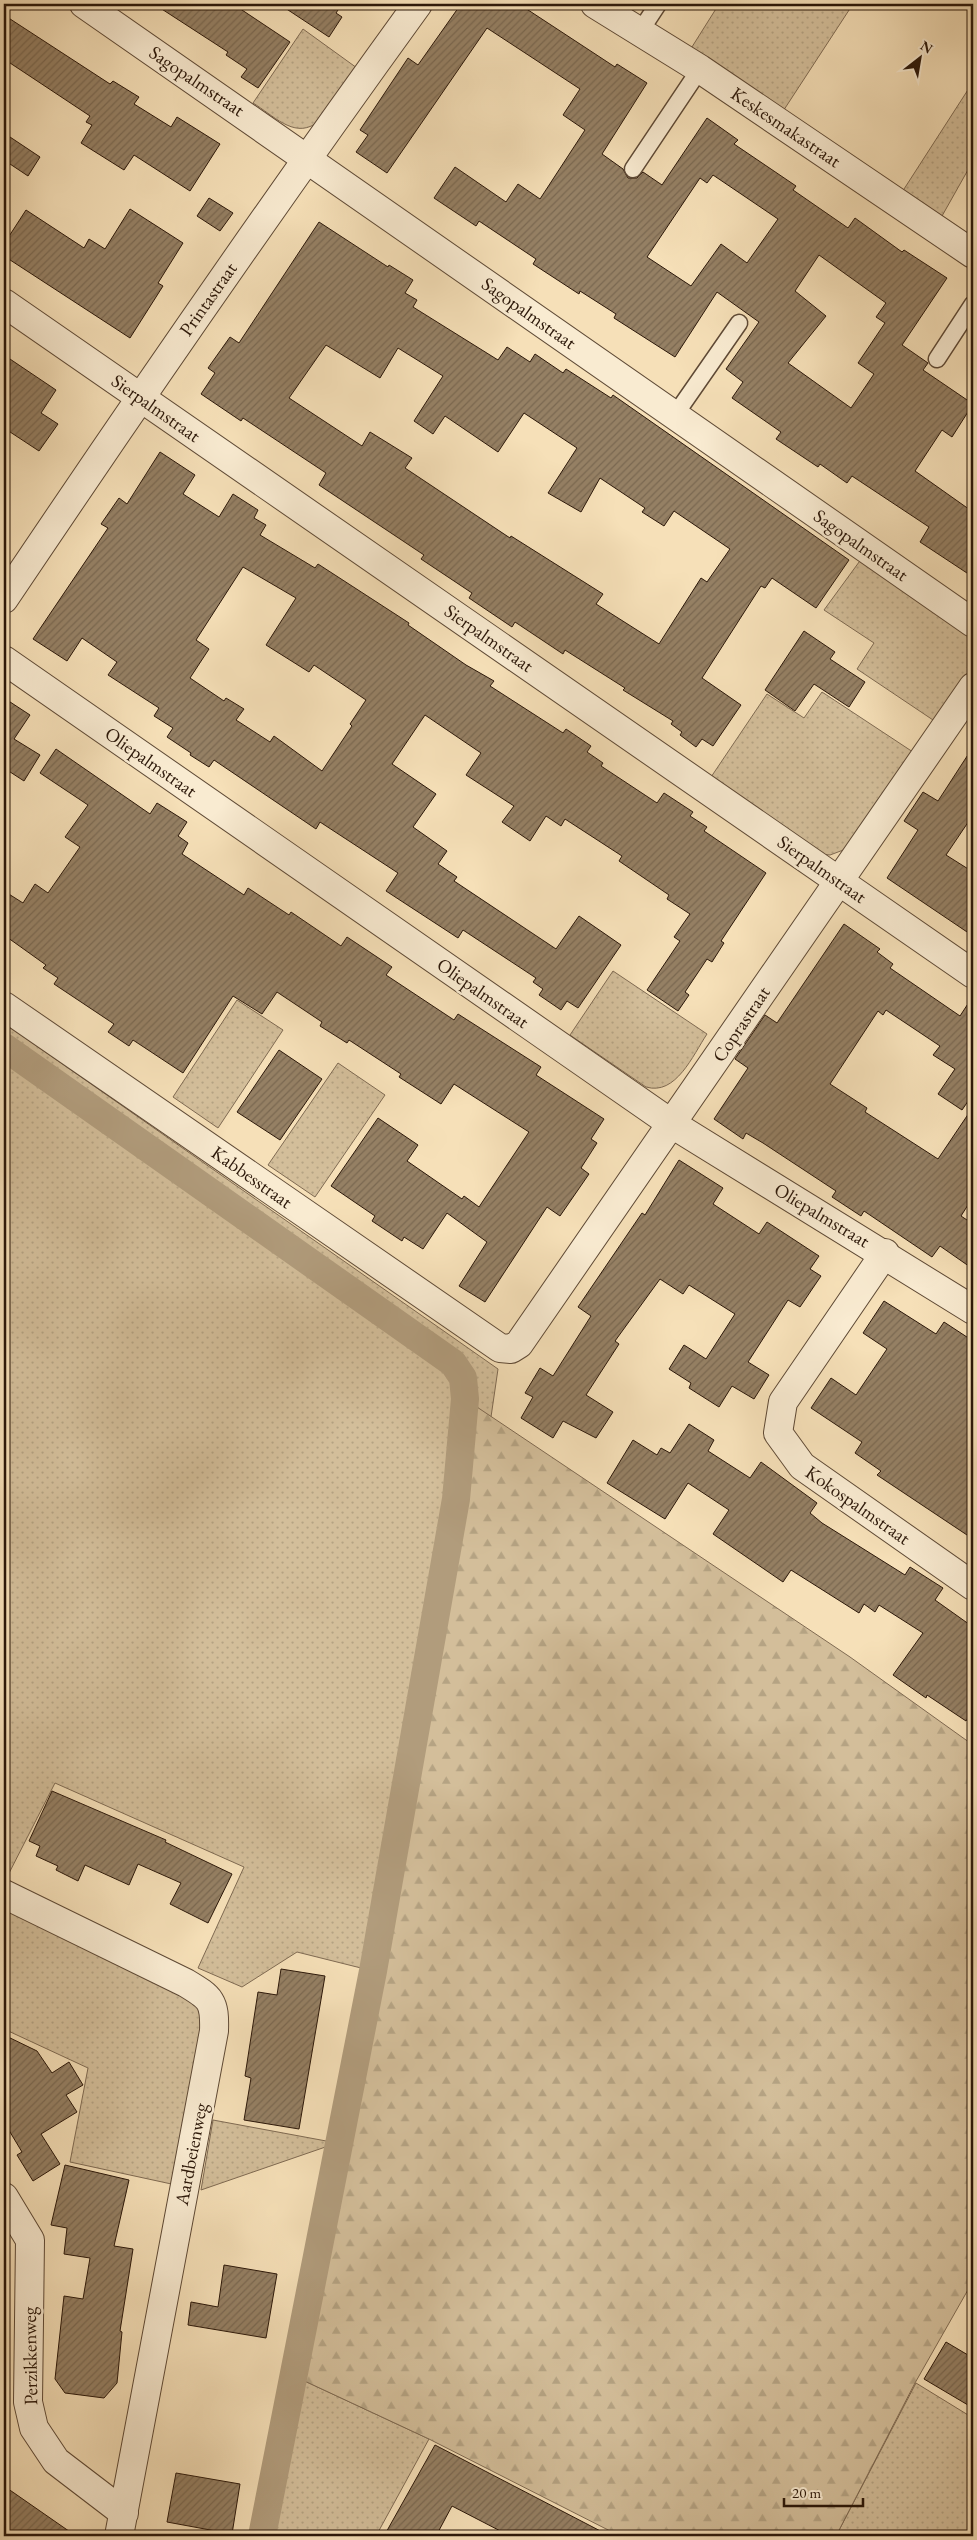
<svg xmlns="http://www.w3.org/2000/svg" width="977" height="2540" viewBox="0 0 977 2540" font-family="'EB Garamond',serif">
  <defs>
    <pattern id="grass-dots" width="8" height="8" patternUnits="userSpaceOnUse" patternTransform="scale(1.25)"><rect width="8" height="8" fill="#d3be9a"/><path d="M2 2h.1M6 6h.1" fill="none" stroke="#b5a383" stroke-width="1.8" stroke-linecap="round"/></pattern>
    <pattern id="forest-firs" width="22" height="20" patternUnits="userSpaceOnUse" patternTransform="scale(1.25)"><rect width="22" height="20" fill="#d3be9a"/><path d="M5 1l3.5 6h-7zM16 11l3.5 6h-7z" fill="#b5a383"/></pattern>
    <pattern id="building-hatch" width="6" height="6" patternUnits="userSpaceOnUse" patternTransform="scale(1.25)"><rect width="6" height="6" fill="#958064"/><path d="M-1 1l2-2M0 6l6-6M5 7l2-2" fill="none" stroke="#7a6851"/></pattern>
  </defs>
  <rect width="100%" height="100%" fill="#f6e0b8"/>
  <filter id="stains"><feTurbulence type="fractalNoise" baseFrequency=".004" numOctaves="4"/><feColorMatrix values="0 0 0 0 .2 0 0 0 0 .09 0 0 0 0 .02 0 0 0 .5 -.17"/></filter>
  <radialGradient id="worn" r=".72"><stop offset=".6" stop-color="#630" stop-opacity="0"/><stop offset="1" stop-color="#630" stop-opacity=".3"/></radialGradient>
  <g fill="url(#grass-dots)" stroke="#7f6a52">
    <polygon points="719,4 853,4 776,122 685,58"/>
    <path d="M 303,29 L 357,68 L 315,124 C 293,138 273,115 253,103 Z"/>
    <polygon points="973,82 973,161 933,232 895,203"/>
    <polygon points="862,558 973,636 973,669 936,722 857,669 874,643 824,610"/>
    <polygon points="822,692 916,754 846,849 830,855 820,854 709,780 767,694 804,718"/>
    <path d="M 613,971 L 707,1034 C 693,1055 676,1096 646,1087 L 570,1035 Z"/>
    <polygon points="237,1000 283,1030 218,1128 173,1097"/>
    <polygon points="4,1023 498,1369 491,1417 464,1400 456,1499 373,1971 297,1952 242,1987 198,1968 244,1867 55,1783 4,1883"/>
    <polygon points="338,1063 385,1095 315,1197 268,1165"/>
    <polygon points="4,1903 205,2008 176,2185 70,2162 88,2068 4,2029"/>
    <polygon points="213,2120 337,2143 201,2190"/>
    <polygon points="296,2377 429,2439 376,2536 263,2536"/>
    <polygon points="916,2383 973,2418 973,2536 836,2536"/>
  </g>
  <polygon fill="url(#forest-firs)" stroke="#7f6a52" points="465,1399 850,1657 973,1745 973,2281 915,2383 836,2536 620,2536 429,2439 296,2377 337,2143 384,1908 456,1499"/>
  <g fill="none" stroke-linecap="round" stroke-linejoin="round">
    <polyline stroke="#b19c7c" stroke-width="28" points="4,1047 453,1363 463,1378 465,1399 456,1499 373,1971 262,2536"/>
  </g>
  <g fill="url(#building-hatch)" stroke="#2b1709" fill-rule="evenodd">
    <polygon points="154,4 233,4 290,42 258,88 241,77 247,69 226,55 228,52"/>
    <polygon points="279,4 342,4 336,13 342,17 329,37"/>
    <path d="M 461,4 L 519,4 L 615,67 L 617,64 L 647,83 L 602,154 L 623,169 L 628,178 L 637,178 L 643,172 L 662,185 L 707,118 L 738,140 L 734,144 L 796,186 L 793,190 L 848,228 L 855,218 L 902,252 L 904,250 L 947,278 L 902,345 L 928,363 L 923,370 L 973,404 L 952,437 L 942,430 L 915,471 L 973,512 L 973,577 L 920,542 L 929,527 L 852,476 L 847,483 L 820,464 L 818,467 L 776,439 L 781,432 L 732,398 L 743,382 L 726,369 L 759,322 L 717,292 L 675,357 L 614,318 L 616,314 L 580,291 L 579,294 L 533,264 L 536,259 L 479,221 L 476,226 L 434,198 L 455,167 L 506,202 L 518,184 L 540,199 L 585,130 L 563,115 L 580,89 L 487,28 L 387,173 L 356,152 L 368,135 L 360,130 L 408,58 L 418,65 ZM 713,175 L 778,219 L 747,263 L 721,244 L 691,286 L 647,257 L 700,178 L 707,183 ZM 819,255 L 886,303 L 876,317 L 885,323 L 858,363 L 874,374 L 851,408 L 788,363 L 826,316 L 795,291 Z"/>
    <polygon points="4,15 110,84 113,81 139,97 134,104 171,127 177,117 220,144 190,191 134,155 124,170 81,143 92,125 86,122 90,116 4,59"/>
    <polygon points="4,133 40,157 28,176 4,160"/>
    <polygon points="209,198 233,213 220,231 197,216"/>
    <polygon points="130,209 183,243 158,283 163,286 130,338 4,256 4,244 26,210 84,248 89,239 105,249"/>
    <path d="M 319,222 L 388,267 L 389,265 L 413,280 L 405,293 L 417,300 L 413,307 L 498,360 L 507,347 L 530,362 L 535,354 L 563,373 L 566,369 L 611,398 L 613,395 L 849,560 L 816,608 L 772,578 L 765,588 L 761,586 L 702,678 L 741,705 L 713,746 L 702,739 L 696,747 L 680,735 L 682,732 L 671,724 L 673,721 L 623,690 L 625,688 L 565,650 L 563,654 L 515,622 L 512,627 L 469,598 L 472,593 L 421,559 L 424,555 L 319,485 L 326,473 L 243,418 L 241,421 L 201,394 L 215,373 L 208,368 L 230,337 L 239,343 ZM 326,345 L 380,378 L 398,348 L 443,376 L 414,421 L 433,434 L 445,416 L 498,452 L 524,413 L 577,448 L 548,493 L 581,512 L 600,478 L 645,508 L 642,512 L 664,526 L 674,511 L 730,549 L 707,582 L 701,578 L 659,644 L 596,604 L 603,594 L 511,536 L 510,538 L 405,468 L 412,458 L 370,432 L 362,446 L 289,398 Z"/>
    <polygon points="4,355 56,390 41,413 58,424 39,451 4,428"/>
    <path d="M 160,452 L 195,475 L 183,494 L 219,517 L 233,494 L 258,510 L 254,518 L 266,525 L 260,535 L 315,568 L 318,564 L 409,623 L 408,625 L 466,665 L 494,681 L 490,686 L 563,733 L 566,729 L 591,746 L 587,752 L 603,763 L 601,766 L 657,803 L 664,793 L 693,812 L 690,816 L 707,827 L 704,831 L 766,873 L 721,941 L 724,943 L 712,962 L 707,959 L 685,992 L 689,995 L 678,1011 L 647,990 L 680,941 L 674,937 L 690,914 L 667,899 L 669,895 L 619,861 L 622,856 L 565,819 L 561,826 L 546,816 L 530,841 L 502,822 L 514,806 L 466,775 L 481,753 L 425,715 L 392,764 L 436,794 L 413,827 L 447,851 L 438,864 L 457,877 L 454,881 L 556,949 L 579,916 L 621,945 L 578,1008 L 567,1001 L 561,1010 L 539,995 L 543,989 L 533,982 L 536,978 L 463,930 L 458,938 L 386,891 L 398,873 L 320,822 L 316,829 L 214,760 L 209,767 L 190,755 L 191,753 L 167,737 L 173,728 L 154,716 L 159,708 L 108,675 L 117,662 L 82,638 L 67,661 L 33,639 L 108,528 L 101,524 L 119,498 L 127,504 ZM 243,567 L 296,598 L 266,645 L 309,672 L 314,665 L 366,700 L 350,724 L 352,726 L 322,771 L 274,736 L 270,742 L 236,720 L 244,709 L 226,698 L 224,701 L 190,678 L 209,649 L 196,640 Z"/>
    <polygon points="804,631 835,652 830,659 865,682 849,707 814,684 795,711 765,690"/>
    <polygon points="4,698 30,715 14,739 40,755 24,781 4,768"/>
    <polygon points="973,747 973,815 946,855 973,872 973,936 887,878 918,830 904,821 923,792 938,801"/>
    <polygon points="56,749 150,814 157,803 187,822 178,836 188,843 182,854 244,895 248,888 289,915 291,912 341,946 347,937 392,967 386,975 454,1020 458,1014 541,1067 536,1075 604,1119 591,1139 597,1143 581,1168 589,1174 560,1216 547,1207 485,1302 459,1286 487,1242 447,1213 423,1249 404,1237 402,1241 372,1221 375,1216 331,1186 378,1118 418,1145 407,1161 462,1199 464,1196 479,1207 529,1132 454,1084 441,1104 399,1077 401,1074 349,1040 347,1043 320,1026 322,1022 277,992 262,1014 233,996 183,1073 133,1040 129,1046 108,1032 114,1024 54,984 58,978 43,968 46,965 4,935 4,891 23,903 35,884 48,893 80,847 65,837 88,805 40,773"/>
    <polygon points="844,924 880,949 877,952 893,964 890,968 960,1016 973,996 973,1094 962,1110 938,1094 955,1069 933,1055 940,1046 886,1010 883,1015 878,1011 830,1084 867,1108 865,1112 938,1159 973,1107 973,1197 961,1216 973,1224 973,1269 940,1246 932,1257 864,1211 861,1216 832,1197 836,1191 763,1143 746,1133 743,1139 714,1119 748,1068 735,1059 765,1015 777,1023"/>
    <polygon points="279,1050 322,1079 280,1140 237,1112"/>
    <polygon points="679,1160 723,1188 713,1204 759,1234 767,1222 819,1256 810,1269 821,1276 800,1307 788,1300 748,1362 769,1375 754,1399 732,1386 719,1407 689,1388 691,1383 669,1369 684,1345 706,1359 735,1314 689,1285 683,1294 660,1279 615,1341 619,1344 586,1395 613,1412 596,1438 563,1421 553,1438 521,1418 533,1397 525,1393 540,1368 553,1376 591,1316 578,1307 642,1213 645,1215"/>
    <polygon points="884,1301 936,1334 944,1322 973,1341 973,1539 877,1475 881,1471 855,1453 862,1442 811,1408 831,1378 856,1395 887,1349 863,1333"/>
    <polygon points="689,1424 714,1440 708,1451 750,1478 761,1462 817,1503 810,1513 822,1523 905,1575 910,1567 943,1588 935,1600 973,1627 973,1710 966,1721 927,1695 926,1698 893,1675 923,1633 879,1605 875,1612 864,1604 859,1613 791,1570 783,1582 713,1534 729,1510 688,1483 665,1519 607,1483 633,1440 657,1455 661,1448 670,1453"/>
    <polygon points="52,1791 166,1840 165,1842 232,1874 208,1923 170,1904 181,1883 138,1864 129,1885 85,1865 78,1881 56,1870 58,1866 36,1856 40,1846 29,1841"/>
    <polygon points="281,1969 325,1976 299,2129 244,2120 251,2078 245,2076 258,1992 277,1995"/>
    <polygon points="4,2035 37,2051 52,2073 69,2062 83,2085 66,2095 77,2112 41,2134 60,2164 33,2181 17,2155 22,2152 4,2122"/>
    <polygon points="65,2165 129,2180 114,2246 133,2249 120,2331 122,2332 117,2383 104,2398 65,2393 55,2379 64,2296 83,2299 90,2258 64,2254 67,2228 51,2225"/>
    <polygon points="224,2265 277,2274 266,2338 188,2325 191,2302 218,2307"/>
    <polygon points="946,2342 973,2358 973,2408 924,2379"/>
    <polygon points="435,2445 610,2536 510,2536 452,2506 436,2536 384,2536"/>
    <polygon points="176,2473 240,2484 232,2534 167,2522"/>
    <polygon points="4,2486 76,2536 4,2536"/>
  </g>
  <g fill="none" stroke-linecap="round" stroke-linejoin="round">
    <g stroke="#5e4935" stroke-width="19">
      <g id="service">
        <polyline points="639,33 658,4"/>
        <polyline points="633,169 700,69"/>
        <polyline points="937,359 973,304"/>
        <polyline points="675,415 739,323"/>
      </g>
    </g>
    <g stroke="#5e4935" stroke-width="30">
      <g id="minor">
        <polyline points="84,4 973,623"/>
        <polyline points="595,4 700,69 973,254"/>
        <polyline points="4,303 973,974"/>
        <path d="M 4,599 C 139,398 276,200 418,4"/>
        <polyline points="4,660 672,1124 973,1310"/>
        <polyline points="4,1006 500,1348 511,1349 519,1344 973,687"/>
        <polyline points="885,1253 783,1402 778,1433 802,1466 973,1586"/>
        <path d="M 4,1894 L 186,1983 C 211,1998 215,2001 214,2031 L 119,2536"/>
        <polyline points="4,2197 30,2240 28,2402 34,2428 56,2461 124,2513"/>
      </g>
    </g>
    <use href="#service" stroke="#f9ebd1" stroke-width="16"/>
    <use href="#minor" stroke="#f9ebd1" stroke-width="28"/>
  </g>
  <g text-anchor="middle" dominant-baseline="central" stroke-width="5" stroke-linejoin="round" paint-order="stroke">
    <g font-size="19" fill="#2b1709" stroke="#f9ebd1">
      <text transform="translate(197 81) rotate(34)">Sagopalmstraat</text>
      <text transform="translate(786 127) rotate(34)">Keskesmakastraat</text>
      <text transform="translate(208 299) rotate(-55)">Printastraat</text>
      <text transform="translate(529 313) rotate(35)">Sagopalmstraat</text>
      <text transform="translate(156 408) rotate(35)">Sierpalmstraat</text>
      <text transform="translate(861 545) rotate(35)">Sagopalmstraat</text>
      <text transform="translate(489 638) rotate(35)">Sierpalmstraat</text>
      <text transform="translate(151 762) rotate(35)">Oliepalmstraat</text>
      <text transform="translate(822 869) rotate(35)">Sierpalmstraat</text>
      <text transform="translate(483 993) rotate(35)">Oliepalmstraat</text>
      <text transform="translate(741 1024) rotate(-56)">Coprastraat</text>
      <text transform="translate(252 1177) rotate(35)">Kabbesstraat</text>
      <text transform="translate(822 1215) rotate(31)">Oliepalmstraat</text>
      <text transform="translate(858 1505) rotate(35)">Kokospalmstraat</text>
      <text transform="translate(191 2154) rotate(-79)">Aardbeienweg</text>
      <text transform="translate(30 2356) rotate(-91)">Perzikkenweg</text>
    </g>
  </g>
  <rect width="977" height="2540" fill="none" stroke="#f6e0b8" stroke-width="20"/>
  <rect x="5" y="5" width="967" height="2530" fill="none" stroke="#2b1709" stroke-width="2.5"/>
  <rect x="10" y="10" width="957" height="2520" fill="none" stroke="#2b1709"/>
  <g transform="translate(920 58) rotate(31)" stroke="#f9ebd1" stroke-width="4" paint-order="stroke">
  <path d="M0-4L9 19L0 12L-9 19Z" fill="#2b1709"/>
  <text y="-8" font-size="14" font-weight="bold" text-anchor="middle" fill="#2b1709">N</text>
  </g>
  <path d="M784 2498v8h79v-8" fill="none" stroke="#2b1709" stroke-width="2.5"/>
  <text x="792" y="2498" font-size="15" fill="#2b1709" stroke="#f9ebd1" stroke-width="4" paint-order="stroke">20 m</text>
  <rect width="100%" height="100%" filter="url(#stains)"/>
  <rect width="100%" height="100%" fill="url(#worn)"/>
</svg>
